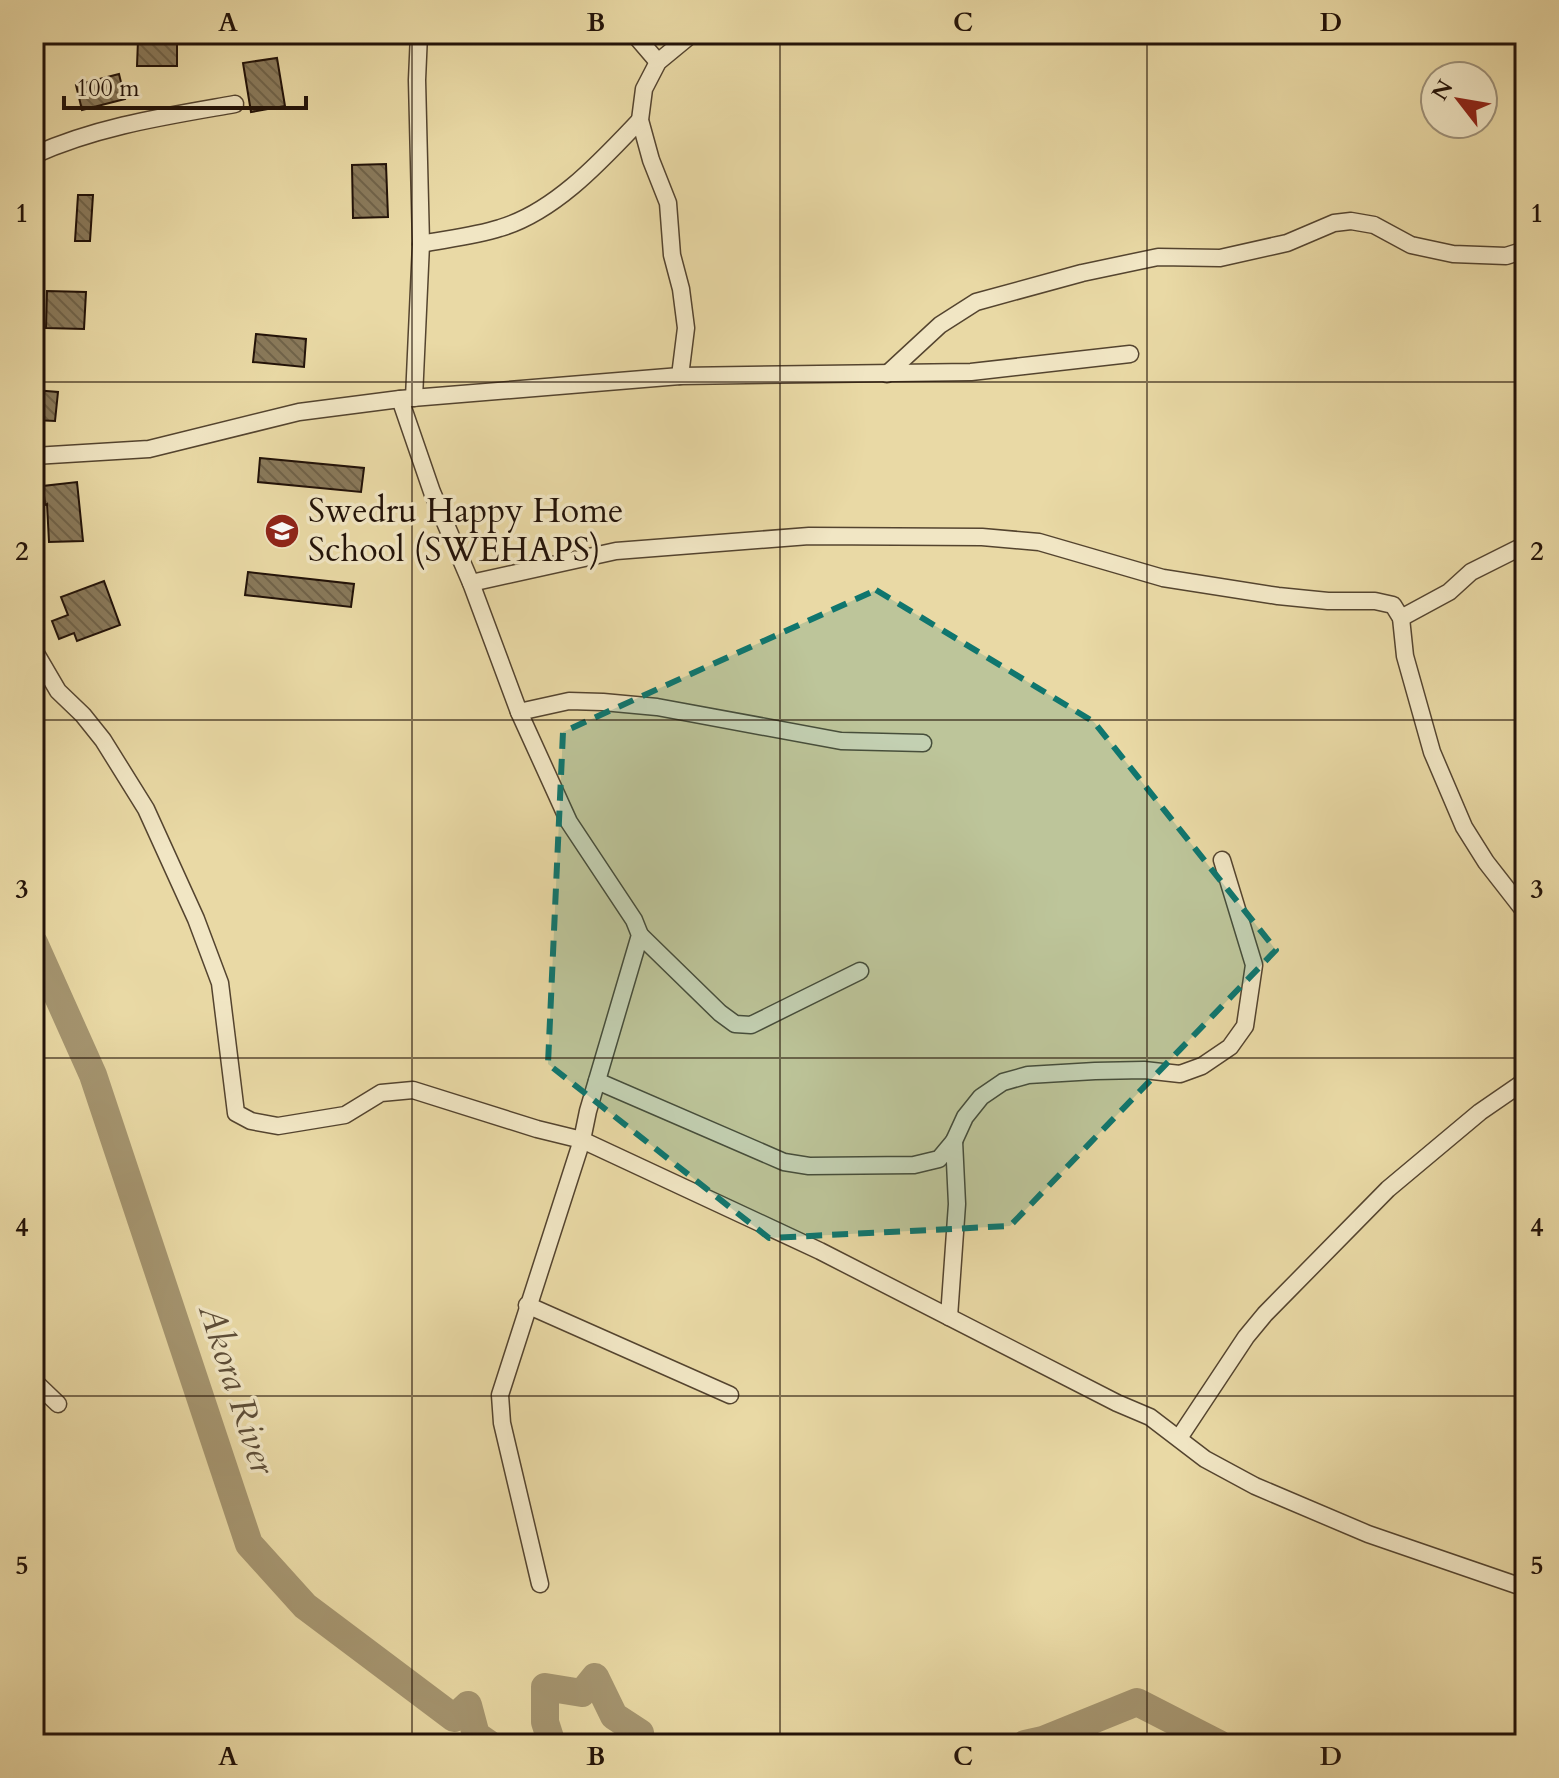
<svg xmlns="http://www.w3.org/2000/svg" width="1559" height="1778" viewBox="0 0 1559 1778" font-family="Cardo,serif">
  <defs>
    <pattern id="building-back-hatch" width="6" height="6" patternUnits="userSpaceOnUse" patternTransform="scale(2)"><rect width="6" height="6" fill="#89795a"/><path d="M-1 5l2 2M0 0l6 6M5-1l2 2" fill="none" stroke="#706248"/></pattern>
  </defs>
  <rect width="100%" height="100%" fill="#e9d9a5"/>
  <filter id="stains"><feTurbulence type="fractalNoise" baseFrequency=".0025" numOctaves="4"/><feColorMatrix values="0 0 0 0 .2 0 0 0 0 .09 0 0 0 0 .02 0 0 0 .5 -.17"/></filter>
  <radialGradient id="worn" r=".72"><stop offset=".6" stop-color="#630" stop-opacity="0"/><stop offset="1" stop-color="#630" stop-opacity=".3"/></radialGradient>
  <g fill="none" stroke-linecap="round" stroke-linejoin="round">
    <g stroke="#a59570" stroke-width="28">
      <polyline points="34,943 93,1075 249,1544 305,1606 454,1718 468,1705 476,1735 489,1744"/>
      <polyline points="552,1744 545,1722 545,1687 582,1693 595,1677 614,1716 640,1733 642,1744"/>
      <polyline points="1025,1744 1043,1740 1137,1702 1219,1744"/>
    </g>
  </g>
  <g fill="url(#building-back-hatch)" stroke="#221208" stroke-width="2">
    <polygon points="138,40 177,41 177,66 137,66"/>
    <polygon points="277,58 285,106 251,112 243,63"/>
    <polygon points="119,74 125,99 82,110 76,85"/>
    <polygon points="386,164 388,217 353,218 352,165"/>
    <polygon points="78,195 93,195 90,241 75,241"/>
    <polygon points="47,291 86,292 84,329 46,328"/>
    <polygon points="256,334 306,339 304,367 253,362"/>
    <polygon points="34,390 58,392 55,421 34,420"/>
    <polygon points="260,458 364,468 361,492 258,482"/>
    <polygon points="77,482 83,541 49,542 47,504 45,505 43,486"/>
    <polygon points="248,572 354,584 351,607 245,595"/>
    <polygon points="104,581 120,625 77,641 74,633 59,639 52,621 68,615 61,597"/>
  </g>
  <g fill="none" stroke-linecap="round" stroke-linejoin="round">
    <g stroke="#54442f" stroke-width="19">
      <g id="minor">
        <polyline points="634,34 658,62"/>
        <path d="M 34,155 C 98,126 167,116 235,104"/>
        <path d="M 421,244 C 447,239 475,236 500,228 C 555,212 602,160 640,120"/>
        <polyline points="887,374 940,325 976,302 1082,273 1158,257 1220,258 1287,243 1334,223 1351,221 1374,225 1411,245 1453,254 1506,256 1525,250"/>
        <polyline points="680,376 686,328 681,289 672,255 668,203 651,160 640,120 644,89 658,62 692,34"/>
        <polyline points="414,398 421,244 417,80 419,34"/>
        <polyline points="400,399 432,492 471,583 519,712 569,822 634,920 640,935 588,1111 582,1140 500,1395 502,1423 540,1584"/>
        <polyline points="34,456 149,449 299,412 400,399 680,376 971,372 1130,354"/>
        <polyline points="471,583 616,551 809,536 982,537 1039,542 1163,578 1278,596 1328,601 1375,601 1393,605 1401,618 1405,656 1432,752 1464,827 1486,862 1525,912"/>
        <polyline points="1401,618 1449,592 1471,572 1525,545"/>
        <polyline points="34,650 58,691 83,715 103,740 146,809 196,919 220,983 236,1113 251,1121 278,1126 345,1115 381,1093 413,1090 537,1129 582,1140 820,1251 1117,1403 1150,1417 1205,1459 1255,1486 1368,1534 1525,1588"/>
        <polyline points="519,712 569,701 603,702 657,707 841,741 923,743"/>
        <polyline points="640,935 720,1013 735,1024 751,1025 860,971"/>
        <polyline points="597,1081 784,1162 809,1166 914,1165 939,1159 954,1141 965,1117 981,1097 1003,1082 1028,1075 1095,1071 1144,1070 1180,1074 1202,1066 1230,1047 1245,1026 1254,965 1222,860"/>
        <polyline points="1524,1270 1525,1268"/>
        <polyline points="527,1305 730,1395"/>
        <polyline points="949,1317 957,1204 954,1141"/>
        <polyline points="34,1381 58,1404"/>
        <polyline points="1179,1438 1246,1337 1265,1314 1388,1189 1480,1112 1525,1081"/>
      </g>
    </g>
    <use href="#minor" stroke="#f1e6c4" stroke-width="16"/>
  </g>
  <path fill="#0f766e" fill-opacity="0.2" stroke="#0f766e" stroke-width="6" stroke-dasharray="16 10" stroke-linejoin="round" d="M 876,590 L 1094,722 L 1276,950 L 1010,1226 L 769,1238 L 548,1064 L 563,732 Z"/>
  <path fill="none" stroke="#221208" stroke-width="2" stroke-opacity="0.55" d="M 412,34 L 412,1744M 780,34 L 780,1744M 1147,34 L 1147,1744M 34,382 L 1525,382M 34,720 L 1525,720M 34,1058 L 1525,1058M 34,1396 L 1525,1396"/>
  <defs>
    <g id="school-disc" transform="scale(1.8)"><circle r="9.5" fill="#8f2418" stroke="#f1e6c4"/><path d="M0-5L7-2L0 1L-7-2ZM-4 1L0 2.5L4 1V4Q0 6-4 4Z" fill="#fff"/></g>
  </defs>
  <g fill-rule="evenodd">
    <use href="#school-disc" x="282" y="531"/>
  </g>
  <g text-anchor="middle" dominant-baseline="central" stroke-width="7" stroke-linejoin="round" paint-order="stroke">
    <g font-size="34" fill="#221208" stroke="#f1e6c4" text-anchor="start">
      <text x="308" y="511">Swedru Happy Home<tspan x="308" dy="39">School (SWEHAPS)</tspan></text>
    </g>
    <g font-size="36" font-style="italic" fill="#5d4d37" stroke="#f1e6c4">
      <text transform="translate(237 1389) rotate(72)">Akora River</text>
    </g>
  </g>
  <rect width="1559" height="1778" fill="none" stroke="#e9d9a5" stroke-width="88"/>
  <g transform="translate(1459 100) rotate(301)"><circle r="38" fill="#f1e6c4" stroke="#9e9179" stroke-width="2"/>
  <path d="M0-6L14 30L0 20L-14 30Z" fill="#8f2418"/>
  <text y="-12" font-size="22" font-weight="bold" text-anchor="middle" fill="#221208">N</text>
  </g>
  <path d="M64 96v12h242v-12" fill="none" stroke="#221208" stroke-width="4"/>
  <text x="76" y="96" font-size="24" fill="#221208" stroke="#f1e6c4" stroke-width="6" paint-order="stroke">100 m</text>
  <rect x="44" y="44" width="1471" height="1690" fill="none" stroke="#221208" stroke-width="3"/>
  <g font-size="26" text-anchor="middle" font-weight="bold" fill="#221208">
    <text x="228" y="31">A</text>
    <text x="596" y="31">B</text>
    <text x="963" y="31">C</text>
    <text x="1331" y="31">D</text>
    <text x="22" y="222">1</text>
    <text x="1537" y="222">1</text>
    <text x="22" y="560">2</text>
    <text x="1537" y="560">2</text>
    <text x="22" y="898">3</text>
    <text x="1537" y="898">3</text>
    <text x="22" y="1236">4</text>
    <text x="1537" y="1236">4</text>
    <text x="22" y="1574">5</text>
    <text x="1537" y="1574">5</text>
    <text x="228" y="1765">A</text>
    <text x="596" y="1765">B</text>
    <text x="963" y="1765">C</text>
    <text x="1331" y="1765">D</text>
  </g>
  <rect width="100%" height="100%" filter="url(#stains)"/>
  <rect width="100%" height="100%" fill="url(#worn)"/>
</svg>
